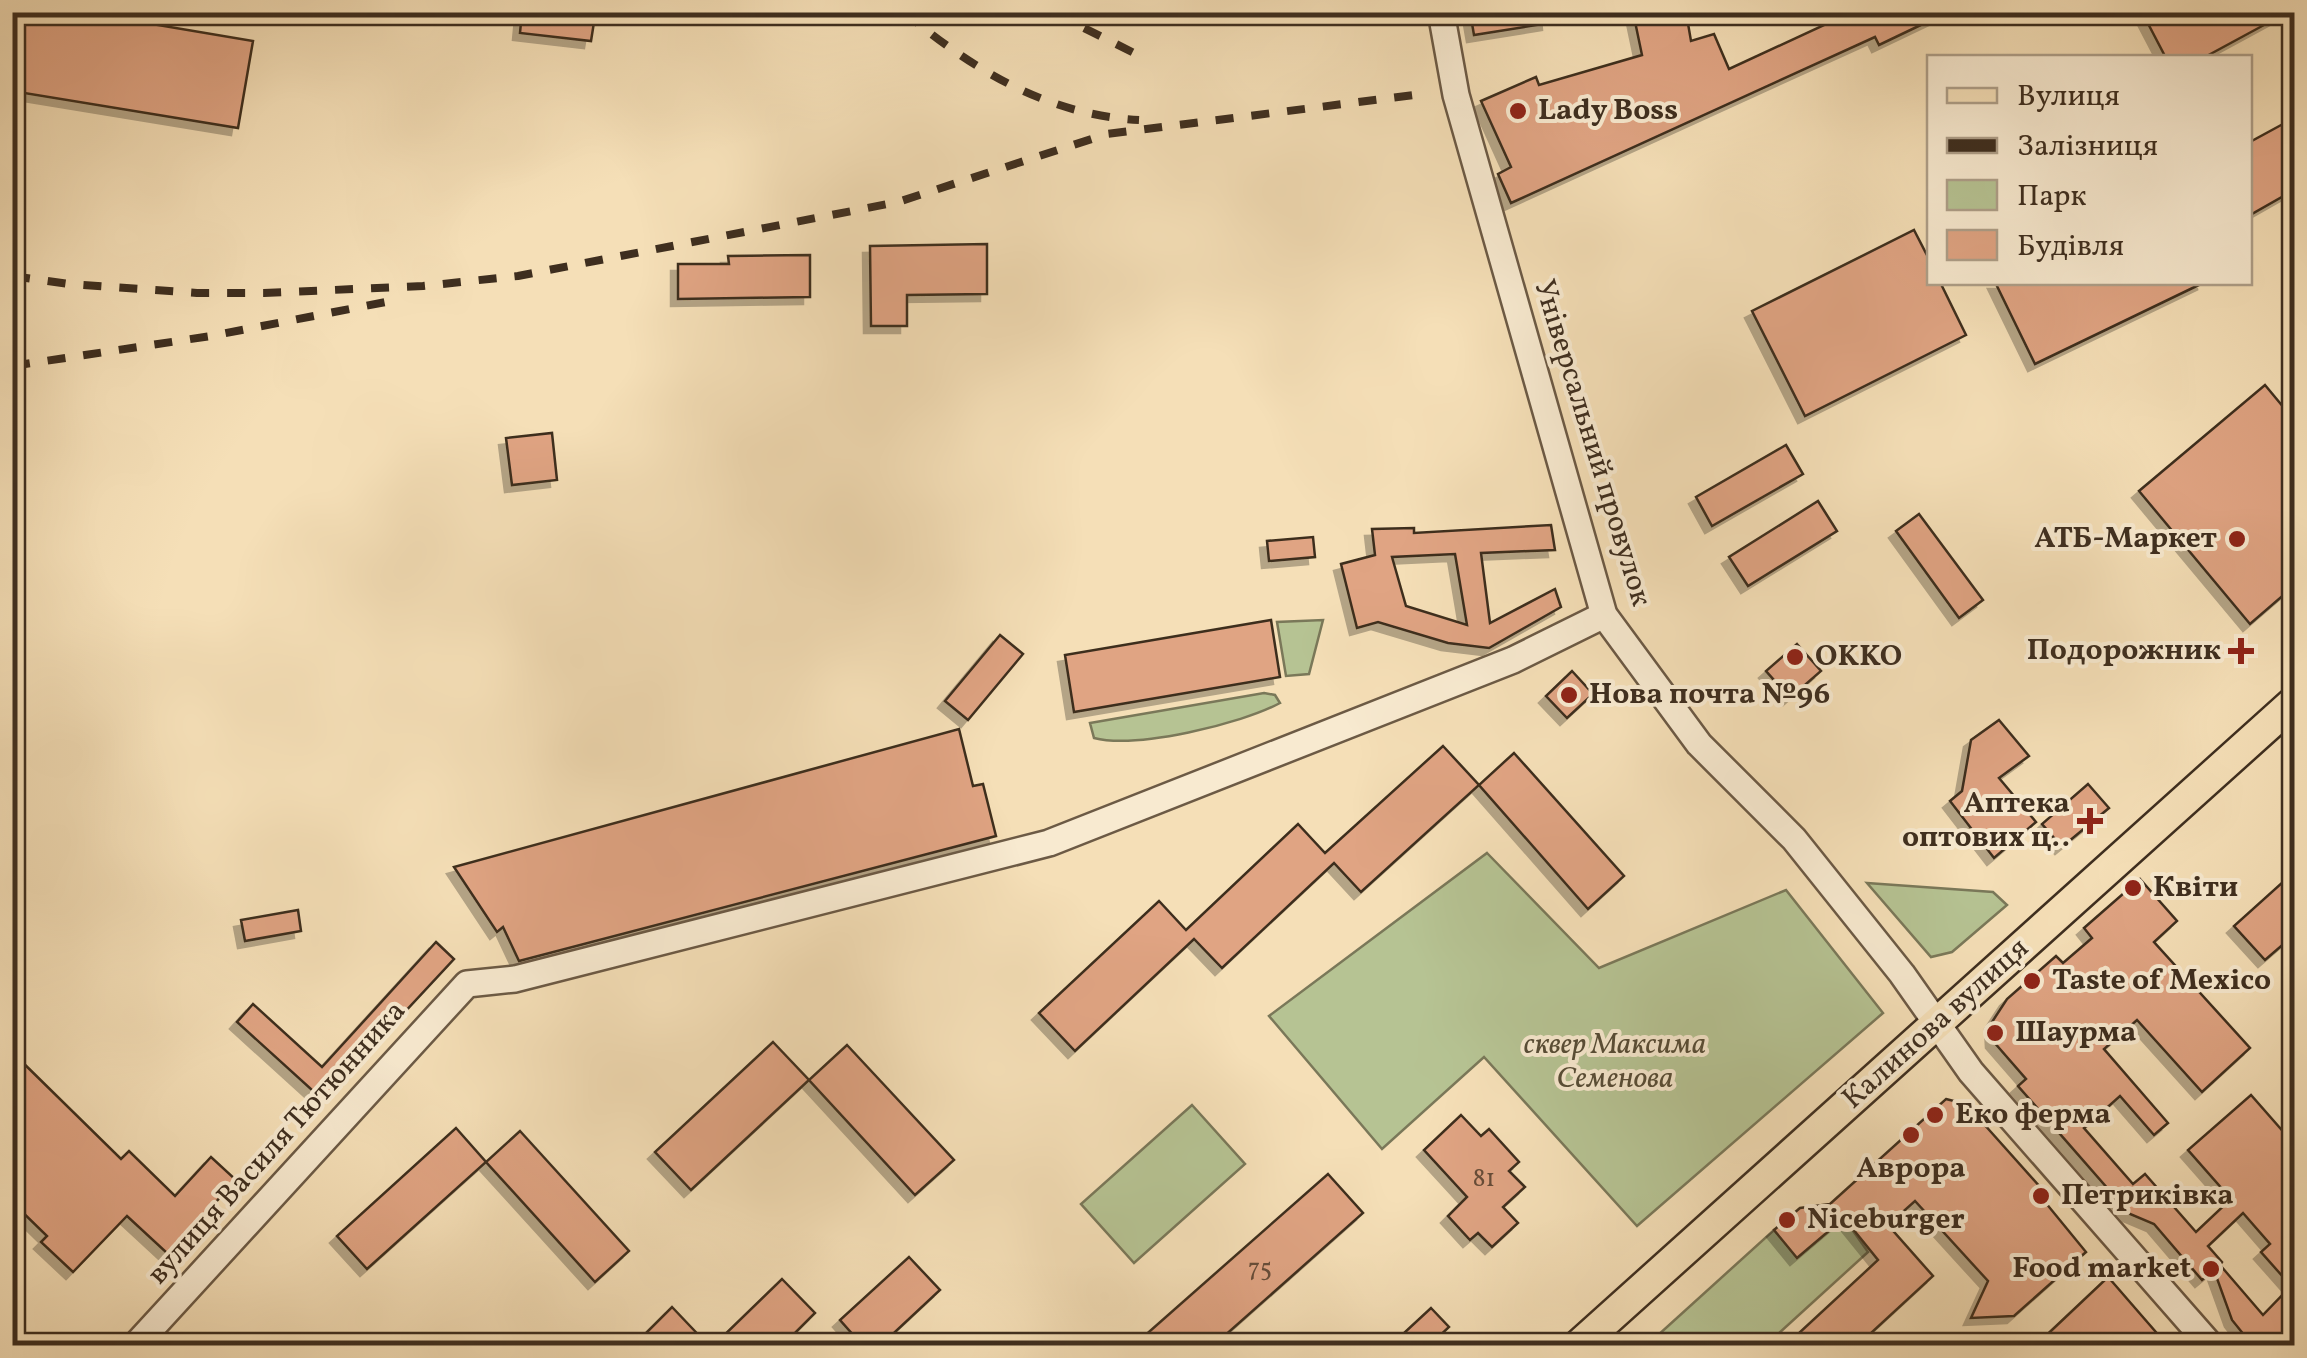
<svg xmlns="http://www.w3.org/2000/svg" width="2307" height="1358" viewBox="0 0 2307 1358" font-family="Vollkorn,serif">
  <defs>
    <filter id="shadow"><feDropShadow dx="-7" dy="7" stdDeviation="0" flood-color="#0004"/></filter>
  </defs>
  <rect width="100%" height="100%" fill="#f5dfb7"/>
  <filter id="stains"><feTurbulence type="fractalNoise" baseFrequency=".002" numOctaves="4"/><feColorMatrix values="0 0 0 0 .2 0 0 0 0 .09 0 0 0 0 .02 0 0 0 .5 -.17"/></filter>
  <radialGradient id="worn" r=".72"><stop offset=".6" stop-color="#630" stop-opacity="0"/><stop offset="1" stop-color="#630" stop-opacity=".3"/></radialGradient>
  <g fill="#b6c393" stroke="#7a7859" stroke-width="2.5">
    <polygon points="1323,620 1309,674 1286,676 1277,622"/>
    <path d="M 1264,693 L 1275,695 L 1280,703 C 1241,724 1137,749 1094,738 L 1090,723 Z"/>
    <polygon points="1487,853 1599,968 1786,890 1883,1013 1637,1226 1484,1057 1382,1149 1269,1016"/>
    <polygon points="1867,883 1993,892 2007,905 1952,952 1931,957"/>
    <polygon points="1192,1105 1245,1164 1134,1263 1081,1204"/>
    <polygon points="1844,1218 1868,1252 1766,1345 1646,1346 1774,1230 1797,1257"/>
  </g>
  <g fill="#e0a483" stroke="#3e2e1f" stroke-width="2.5" fill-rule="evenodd" filter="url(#shadow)">
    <polygon points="27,12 81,12 253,41 238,128 12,91 12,15 27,17"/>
    <polygon points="522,12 595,16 591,41 520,33"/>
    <polygon points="1470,12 1548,12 1549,23 1474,35"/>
    <polygon points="1633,12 1686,12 1691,41 1714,34 1729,69 1852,12 1948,12 1879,45 1875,37 1511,203 1498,174 1511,167 1481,101 1536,77 1539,85 1642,55"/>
    <polygon points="2142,12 2288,12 2203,58 2166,58"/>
    <polygon points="2294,118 2294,190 2250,215 2250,142"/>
    <polygon points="1914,230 1930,261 1930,282 1940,282 1966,335 1805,416 1752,311"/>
    <polygon points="987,244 987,294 907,295 907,326 871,326 870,246"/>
    <polygon points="810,255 810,297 678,299 678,264 729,264 728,256"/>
    <polygon points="1995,282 2205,282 2035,364"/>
    <polygon points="2265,385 2294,420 2294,586 2250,624 2139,491"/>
    <polygon points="552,433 557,480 512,485 506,438"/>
    <polygon points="1786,445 1803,474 1712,526 1696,497"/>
    <polygon points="1818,501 1837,531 1748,586 1729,557"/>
    <polygon points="1919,514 1983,600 1959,618 1896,531"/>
    <path d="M 1551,525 L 1555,550 L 1481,553 L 1490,623 L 1555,589 L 1561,607 L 1489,648 L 1448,643 L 1378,622 L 1357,628 L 1341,564 L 1375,555 L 1372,529 L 1414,528 L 1414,533 ZM 1455,554 L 1467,625 L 1406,606 L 1392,557 Z"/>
    <polygon points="1313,537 1315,557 1269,561 1267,541"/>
    <polygon points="1271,620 1280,677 1074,712 1065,655"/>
    <polygon points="1000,635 1023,654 968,720 945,701"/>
    <polygon points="1797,644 1821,671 1790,698 1766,671"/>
    <polygon points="1572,671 1593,694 1567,718 1546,696"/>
    <polygon points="1999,720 2029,756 1999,778 2036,822 1994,858 1950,801 1962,791 1971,740"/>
    <polygon points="959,729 973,786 983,784 996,836 519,961 503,927 497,932 454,867"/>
    <polygon points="1443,746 1479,785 1361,892 1334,863 1222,968 1194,939 1075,1051 1039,1013 1159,901 1186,930 1298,824 1325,853"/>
    <polygon points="1514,753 1624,876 1588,909 1479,785"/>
    <polygon points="2088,784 2109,808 2062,847 2042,824"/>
    <polygon points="2294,872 2294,935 2265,960 2234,926"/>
    <path d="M 2140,879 L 2177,921 L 2154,942 L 2250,1048 L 2202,1092 L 2137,1020 L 2104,1049 L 2168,1123 L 2154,1135 L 2120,1096 L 2084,1128 L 2133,1184 L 2145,1174 L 2196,1232 L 2231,1199 L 2188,1150 L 2251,1095 L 2294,1144 L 2294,1346 L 2253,1346 L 2232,1320 L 2214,1270 L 2202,1280 L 2154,1224 L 2130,1214 L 2018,1086 L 2026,1079 L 1993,1041 L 1992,1022 L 2007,999 L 2056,956 L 2063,963 L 2092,938 L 2084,928 ZM 2243,1213 L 2270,1244 L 2261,1252 L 2291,1286 L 2263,1315 L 2220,1265 L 2222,1262 L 2208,1246 Z"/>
    <polygon points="298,910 301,931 245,941 241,920"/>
    <polygon points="436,942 454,959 323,1100 237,1022 253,1004 322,1067"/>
    <polygon points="773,1042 809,1080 691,1190 655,1152"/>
    <polygon points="847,1045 954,1160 915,1195 809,1080"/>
    <polygon points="12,1052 121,1159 129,1151 175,1196 211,1157 236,1180 168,1254 127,1216 73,1272 41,1242 47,1236 12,1202"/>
    <polygon points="1946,1099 1966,1104 2050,1198 2045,1202 2086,1252 2014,1316 1971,1318 1988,1281 1915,1201 1888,1225 1933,1276 1857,1346 1785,1346 1878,1260 1844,1218 1797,1258 1774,1230 1800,1208 1830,1204"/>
    <polygon points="1461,1115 1481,1136 1489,1129 1519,1162 1509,1171 1525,1187 1503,1207 1518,1223 1492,1247 1478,1233 1470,1240 1448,1216 1467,1197 1424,1150"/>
    <polygon points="456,1128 486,1162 367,1269 337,1236"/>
    <polygon points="520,1131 629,1251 595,1282 486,1162"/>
    <polygon points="1328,1174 1363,1213 1213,1346 1133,1346"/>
    <polygon points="909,1257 940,1290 880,1346 863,1346 840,1320"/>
    <polygon points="2109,1278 2168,1346 2035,1346 2107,1278"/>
    <polygon points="782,1279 815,1313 782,1346 713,1346"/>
    <polygon points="672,1307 709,1346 633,1346"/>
    <polygon points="1431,1308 1449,1327 1429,1346 1390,1346"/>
  </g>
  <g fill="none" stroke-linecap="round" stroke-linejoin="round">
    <g stroke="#6c5a45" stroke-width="30">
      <g id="minor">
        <polyline points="1441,12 1456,95 1604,615 1699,744 1794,839 1902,974 1971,1072 2211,1346"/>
        <polyline points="135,1346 467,984 515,979 1049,843 1513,660 1604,615"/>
      </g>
    </g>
    <g stroke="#3e2e1f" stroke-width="35">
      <polyline id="major" points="1578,1346 2294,702"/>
    </g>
    <use href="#minor" stroke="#f8ead0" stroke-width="25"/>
    <use href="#major" stroke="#f5dfb7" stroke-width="30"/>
    <g stroke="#3e2e1f" stroke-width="8" stroke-dasharray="18 18" stroke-linecap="butt">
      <path d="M 904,12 C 973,70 1047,115 1139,120"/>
      <polyline points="1052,12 1140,56"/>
      <polyline points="12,276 69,284 197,293 264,293 423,286 518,276 898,202 1107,134 1422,94"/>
      <polyline points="12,366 211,336 401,299"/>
    </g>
  </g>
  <g fill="#8f2418" stroke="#f8ead0" stroke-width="4">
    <circle cx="1518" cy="111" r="10"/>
    <circle cx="2237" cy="539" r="10"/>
    <path d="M2236 636h10v10h10v10h-10v10h-10v-10h-10v-10h10z"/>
    <circle cx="1795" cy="657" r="10"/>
    <circle cx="1569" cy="695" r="10"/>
    <path d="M2085 806h10v10h10v10h-10v10h-10v-10h-10v-10h10z"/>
    <circle cx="2133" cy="888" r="10"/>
    <circle cx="2032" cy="981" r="10"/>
    <circle cx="1995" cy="1033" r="10"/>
    <circle cx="1935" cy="1115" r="10"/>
    <circle cx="1911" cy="1135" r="10"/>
    <circle cx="2041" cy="1196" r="10"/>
    <circle cx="1787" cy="1220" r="10"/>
    <circle cx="2211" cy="1269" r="10"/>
  </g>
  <g text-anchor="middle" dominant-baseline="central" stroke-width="8" stroke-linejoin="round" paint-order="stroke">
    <g font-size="25" fill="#664c38">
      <text x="1484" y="1179">81</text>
      <text x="1260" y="1269">75</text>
    </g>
    <g font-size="30" font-weight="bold" fill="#3e2e1f" stroke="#f8ead0" text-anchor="start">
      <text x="1538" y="111">Lady Boss</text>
      <text x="2217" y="539" text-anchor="end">АТБ-Маркет</text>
      <text x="2221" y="651" text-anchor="end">Подорожник</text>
      <text x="1815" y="657">OKKO</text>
      <text x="1589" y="695">Нова почта №96</text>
      <text x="2070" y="804" text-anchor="end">Аптека<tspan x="2070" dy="34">оптових ц‥</tspan></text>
      <text x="2153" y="888">Квіти</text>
      <text x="2052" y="981">Taste of Mexico</text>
      <text x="2015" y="1033">Шаурма</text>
      <text x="1955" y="1115">Еко ферма</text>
      <text x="1911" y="1169" text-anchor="middle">Аврора</text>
      <text x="2061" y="1196">Петриківка</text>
      <text x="1807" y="1220">Niceburger</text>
      <text x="2191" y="1269" text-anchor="end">Food market</text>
    </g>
    <g font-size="30" fill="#3e2e1f" stroke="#f8ead0">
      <text transform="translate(1592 443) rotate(73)">Універсальний провулок</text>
      <text transform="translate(1936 1024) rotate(-42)">Калинова вулиця</text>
      <text transform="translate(277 1143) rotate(-48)">вулиця Василя Тютюнника</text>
    </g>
    <g font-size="30" font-style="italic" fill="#564c36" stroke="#f8ead0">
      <text x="1615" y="1045">сквер Максима<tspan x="1615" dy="34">Семенова</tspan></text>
    </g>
  </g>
  <rect width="2307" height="1358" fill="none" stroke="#f5dfb7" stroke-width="50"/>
  <rect x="15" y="15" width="2277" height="1328" fill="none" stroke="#3e2e1f" stroke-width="5"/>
  <rect x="25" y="25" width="2257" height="1308" fill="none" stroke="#3e2e1f" stroke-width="2.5"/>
  <rect x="1927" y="55" width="325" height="230" fill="#f8ead0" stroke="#ae9f89" stroke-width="2.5"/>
  <rect x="1947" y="88" width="50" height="15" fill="#f5dfb7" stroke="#ae9f89" stroke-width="2.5"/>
  <text x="2017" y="105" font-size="30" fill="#3e2e1f">Вулиця</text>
  <rect x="1947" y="138" width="50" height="15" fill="#3e2e1f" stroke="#ae9f89" stroke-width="2.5"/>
  <text x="2017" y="155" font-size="30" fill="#3e2e1f">Залізниця</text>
  <rect x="1947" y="180" width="50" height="30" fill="#b6c393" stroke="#ae9f89" stroke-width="2.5"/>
  <text x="2017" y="205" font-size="30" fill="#3e2e1f">Парк</text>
  <rect x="1947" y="230" width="50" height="30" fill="#e0a483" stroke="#ae9f89" stroke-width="2.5"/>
  <text x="2017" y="255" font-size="30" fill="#3e2e1f">Будівля</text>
  <rect width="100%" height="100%" filter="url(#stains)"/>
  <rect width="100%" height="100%" fill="url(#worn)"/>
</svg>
